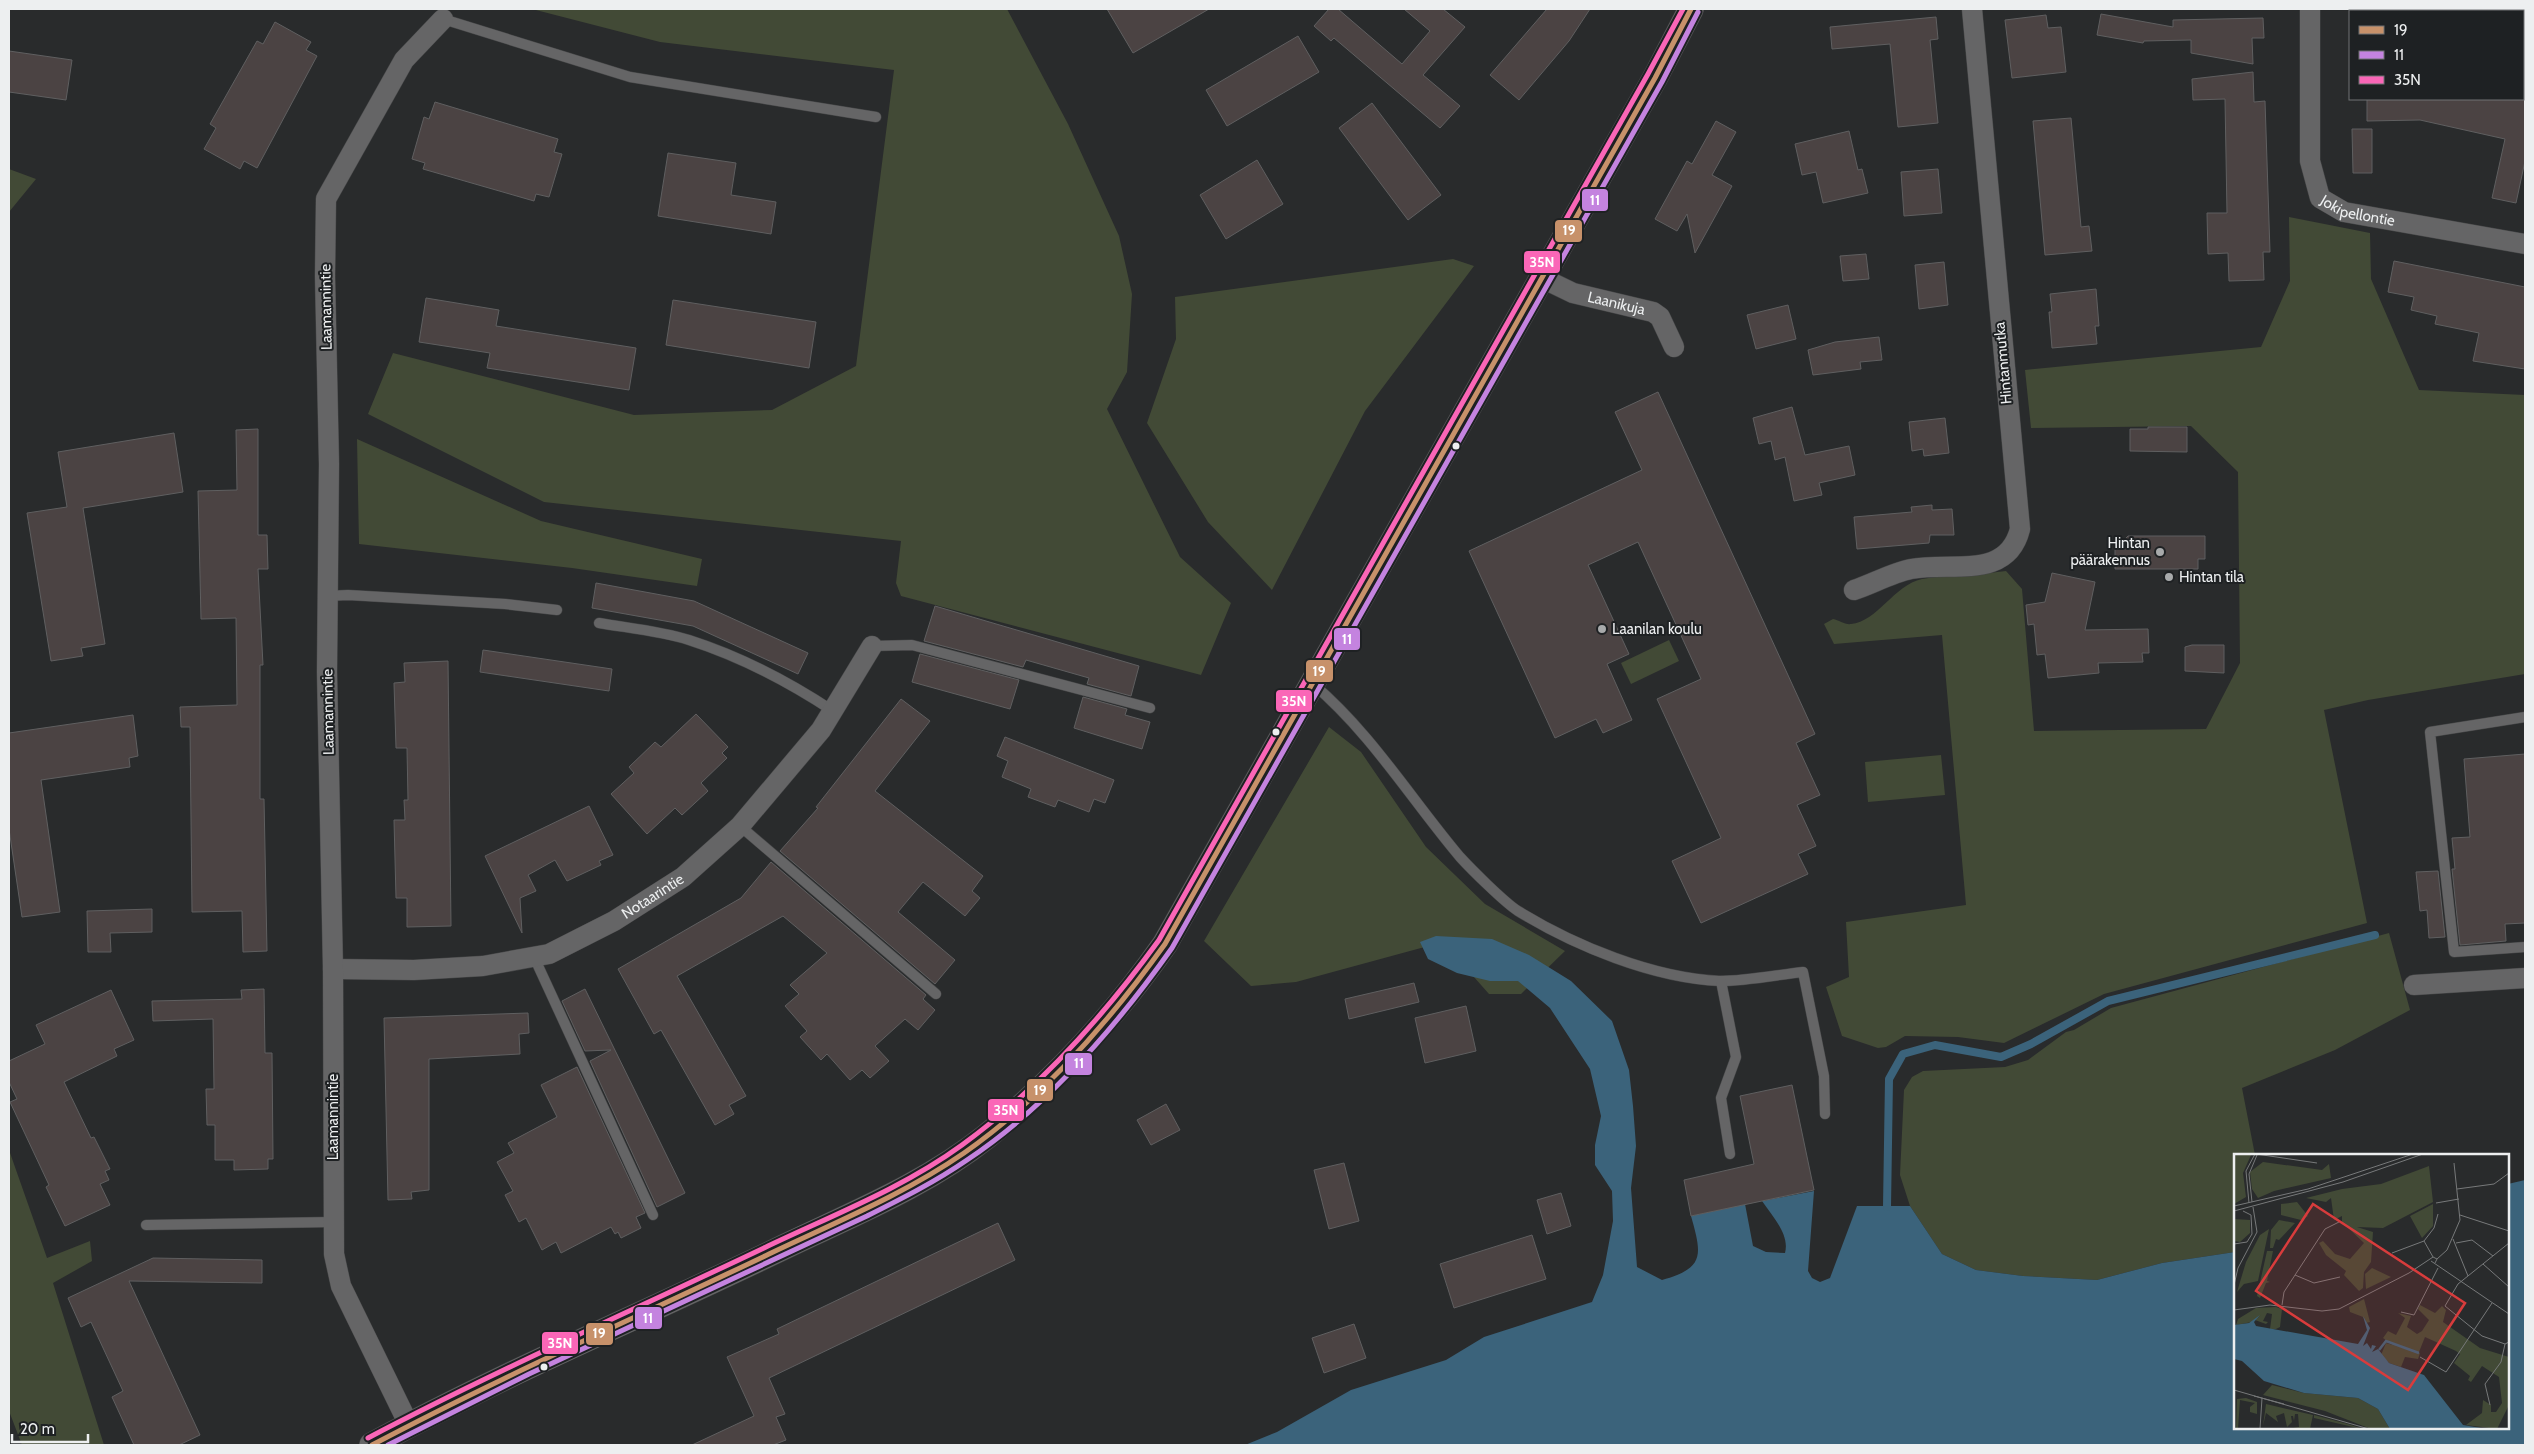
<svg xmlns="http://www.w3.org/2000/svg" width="2534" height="1454" viewBox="0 0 2534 1454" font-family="Cabin,sans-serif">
  <rect width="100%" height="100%" fill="#292b2c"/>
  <g fill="#424a36">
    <polygon points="532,9 1007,9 1068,124 1119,236 1132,294 1127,372 1107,409 1180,557 1231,603 1201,675 901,596 896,583 901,541 544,502 368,414 393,353 634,415 772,410 856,366 894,70 660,42"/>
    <polygon points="9,169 36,179 9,212"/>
    <path d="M 2289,217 L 2370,233 L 2371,279 L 2419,390 L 2525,395 L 2525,674 L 2368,700 L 2324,710 L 2367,923 L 2104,994 L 2004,1043 L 1958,1037 L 1905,1036 L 1886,1047 L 1878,1048 L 1842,1036 L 1826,987 L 1849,977 L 1846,922 L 1966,905 L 1942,635 L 1834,644 L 1824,624 L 1833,619 C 1839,620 1845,625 1851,624 C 1877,622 1894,585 1922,579 C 1948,574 1978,575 2006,571 L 2022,589 L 2034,731 L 2206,729 L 2240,663 L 2238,472 L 2191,426 L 2031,428 L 2025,370 L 2261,347 L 2290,281 Z"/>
    <polygon points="1453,259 1474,266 1365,411 1272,590 1208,522 1147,423 1176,339 1175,297"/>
    <polygon points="357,439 541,521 702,559 697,586 572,568 359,544"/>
    <polygon points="1669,640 1679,661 1631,684 1621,663"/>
    <polygon points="1329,727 1361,752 1426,847 1485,904 1565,951 1521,994 1489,994 1443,942 1296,982 1251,986 1204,941"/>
    <polygon points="1941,755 1945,795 1868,802 1865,762"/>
    <polygon points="2389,933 2410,1010 2335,1050 2242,1088 2255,1155 2235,1155 2235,1252 2162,1263 2097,1280 2023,1276 1976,1270 1942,1254 1910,1206 1900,1175 1904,1090 1912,1077 1923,1071 2005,1067 2028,1060 2066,1032 2074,1030 2111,1008"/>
    <polygon points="9,1150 47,1258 90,1241 92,1261 53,1283 104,1445 22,1445 9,1411"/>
  </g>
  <path fill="#3b637b" d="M 1436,936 L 1492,939 L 1529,955 L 1571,981 L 1612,1021 L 1629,1070 L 1633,1106 L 1636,1146 L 1631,1188 L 1637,1267 L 1662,1280 C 1705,1268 1702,1255 1691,1216 L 1745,1204 L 1753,1246 L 1766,1252 L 1785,1253 C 1790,1234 1772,1216 1762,1201 L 1814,1191 L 1808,1271 L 1812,1278 L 1820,1282 L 1830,1278 L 1857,1206 L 1910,1206 L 1942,1254 L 1976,1270 L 2023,1276 L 2097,1280 L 2162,1263 L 2235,1252 L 2235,1428 L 2508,1428 L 2508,1184 L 2525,1180 L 2525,1445 L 1245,1445 L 1277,1432 L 1351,1390 L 1446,1360 L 1484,1337 L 1592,1302 L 1603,1275 L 1613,1221 L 1612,1191 L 1595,1165 L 1595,1145 L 1601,1116 L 1590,1069 L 1550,1008 L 1518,981 L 1490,981 L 1457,973 L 1428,959 L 1420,942 Z"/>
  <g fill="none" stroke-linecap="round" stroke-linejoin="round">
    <polyline stroke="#3b637b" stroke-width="8" points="1887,1207 1889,1079 1903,1054 1935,1045 2001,1057 2031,1044 2108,1001 2375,935"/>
  </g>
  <g fill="#4b4343" stroke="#5f5f60">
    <polygon points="1107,9 1209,9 1133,53"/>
    <polygon points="1329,9 1338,9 1402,64 1430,31 1404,9 1443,9 1465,27 1423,75 1460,106 1440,128 1334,38 1331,41 1314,26"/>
    <polygon points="1547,9 1590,9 1569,41 1519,100 1490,75"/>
    <polygon points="2101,14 2173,27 2173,20 2263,18 2264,38 2252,38 2253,64 2191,53 2191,40 2144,41 2143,43 2097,35"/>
    <polygon points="2046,15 2048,28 2061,27 2066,72 2012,78 2005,20"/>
    <polygon points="1936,17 1938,39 1930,40 1938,123 1898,127 1890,44 1832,49 1830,27"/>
    <polygon points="275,22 311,42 306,50 317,56 257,168 244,161 240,169 204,149 216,128 210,124 257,41 263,44"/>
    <polygon points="1298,36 1319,72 1227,126 1206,90"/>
    <polygon points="9,51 72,60 66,100 9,92"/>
    <polygon points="2253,72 2254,102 2265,101 2270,252 2263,252 2264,280 2229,281 2228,253 2208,254 2207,213 2227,213 2225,99 2193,100 2192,79"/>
    <polygon points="2523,86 2525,86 2525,161 2516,203 2492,198 2505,139 2420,120 2367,121 2367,99 2523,99"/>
    <polygon points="435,102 558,139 554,152 562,154 549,197 536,194 534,201 423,169 425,163 412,159 424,117 429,119"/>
    <polygon points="1372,103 1441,195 1408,220 1339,128"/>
    <polygon points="2071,118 2081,227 2089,226 2092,251 2045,255 2033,121"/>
    <polygon points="1716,121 1736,132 1712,175 1732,186 1695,253 1687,214 1677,231 1655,219 1687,161 1692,164"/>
    <polygon points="2352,129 2372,129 2372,173 2353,173"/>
    <polygon points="1849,131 1858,170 1862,169 1868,193 1823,203 1816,172 1802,175 1795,144"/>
    <polygon points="668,153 736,163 731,195 776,202 771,234 658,216"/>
    <polygon points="1257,160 1283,204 1226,239 1200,195"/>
    <polygon points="1938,169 1942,213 1904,216 1901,172"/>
    <polygon points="1866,254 1869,279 1843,281 1840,256"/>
    <polygon points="2394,261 2525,287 2525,369 2473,361 2479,333 2435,324 2437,316 2411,310 2414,297 2388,292"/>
    <polygon points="1944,262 1948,305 1919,309 1915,265"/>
    <polygon points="2096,289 2099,326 2095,326 2097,344 2052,348 2049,312 2052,312 2050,294"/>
    <polygon points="426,298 499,310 496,326 636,348 629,390 487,368 490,353 419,342"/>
    <polygon points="673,300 816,322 809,368 666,345"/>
    <polygon points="1788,305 1796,339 1756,349 1747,315"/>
    <polygon points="1879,337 1882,360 1860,362 1861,369 1813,375 1808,350 1835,342"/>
    <polygon points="1658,392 1815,734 1796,743 1820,795 1797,805 1816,846 1798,854 1808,874 1701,923 1672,861 1721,838 1657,699 1701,679 1638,542 1588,565 1629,654 1607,664 1632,720 1603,733 1596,719 1555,738 1469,551 1642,470 1615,412"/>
    <polygon points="1792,407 1805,455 1849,446 1855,475 1819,483 1822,495 1794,501 1785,457 1775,460 1771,441 1759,444 1753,418"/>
    <polygon points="1945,418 1949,453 1924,456 1923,449 1912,451 1909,422"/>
    <polygon points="2148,427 2187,427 2187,452 2130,451 2130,429 2148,429"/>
    <polygon points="258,429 258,535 267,535 268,569 258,569 263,665 260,665 260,799 264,799 267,951 243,952 242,911 192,912 190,727 181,727 180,707 237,705 236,618 201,619 198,491 237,490 236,430"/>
    <polygon points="174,433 183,492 83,508 105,644 81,648 83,656 51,661 27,513 67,507 58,452"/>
    <polygon points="1932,505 1932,510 1952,509 1954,535 1930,535 1929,543 1857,549 1854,517 1912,512 1911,507"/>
    <polygon points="2128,536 2205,536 2205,559 2198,559 2198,569 2115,569 2115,549"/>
    <polygon points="2052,573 2095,582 2085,630 2148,629 2149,653 2142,653 2143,662 2098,663 2099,673 2048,678 2045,654 2037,655 2034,624 2028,625 2026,605 2045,602"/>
    <polygon points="596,583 694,601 808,653 798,674 693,626 592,608"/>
    <polygon points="935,606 1139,666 1131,696 1087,684 1089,678 1026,660 1023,667 924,641"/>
    <polygon points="2192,645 2224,645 2224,673 2185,671 2185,647"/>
    <polygon points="483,650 612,669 609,691 480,672"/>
    <polygon points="920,654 1019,680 1010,709 912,682"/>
    <polygon points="448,661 451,926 407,927 407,898 396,898 394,820 405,820 404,800 408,800 407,748 396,748 394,683 405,682 404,663"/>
    <polygon points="1083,697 1127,709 1125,715 1150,722 1142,749 1074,728"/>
    <polygon points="901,699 930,721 875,791 983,876 972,891 980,898 965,916 923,882 898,912 955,960 935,984 780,851 818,808 816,807"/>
    <polygon points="696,714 728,747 722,753 727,758 701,783 708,791 682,815 675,808 647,834 611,794 634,773 629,767 655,742 661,747"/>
    <polygon points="133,715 138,756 129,758 130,767 41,780 60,912 22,917 9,829 9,733"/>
    <polygon points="1005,737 1114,780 1105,803 1094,799 1089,812 1058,800 1055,807 1028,797 1031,789 1002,777 1008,761 997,756"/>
    <polygon points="2525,754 2525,923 2505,924 2506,941 2460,945 2452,869 2455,869 2452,838 2470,837 2464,759"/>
    <polygon points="589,806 613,855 599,861 601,865 567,881 555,860 528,875 536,891 520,898 522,933 485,856"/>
    <polygon points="771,862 926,995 923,999 935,1010 918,1030 905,1019 875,1046 889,1061 870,1078 862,1070 850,1080 827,1054 821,1060 800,1037 807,1031 785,1006 799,994 790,985 827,953 783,916 677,976 746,1096 729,1105 734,1114 715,1125 661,1030 654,1034 618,969 741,898"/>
    <polygon points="2438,871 2445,937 2429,938 2427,910 2420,911 2416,872"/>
    <polygon points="152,909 152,932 110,933 111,952 88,952 87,911"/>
    <polygon points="1414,983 1419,1002 1349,1019 1345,999"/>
    <polygon points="264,989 265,1053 272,1053 273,1159 268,1159 268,1169 234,1170 234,1160 215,1160 215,1125 207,1125 206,1089 214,1089 213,1019 153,1021 152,1001 242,999 241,990"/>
    <polygon points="585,989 685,1193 657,1207 590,1061 611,1050 585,1051 562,1001"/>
    <polygon points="111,990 134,1040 114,1049 117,1056 64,1082 91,1138 94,1137 110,1169 105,1171 109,1180 100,1184 110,1205 65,1226 46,1187 49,1185 10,1102 17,1099 9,1082 9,1061 45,1044 36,1025"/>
    <polygon points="1466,1006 1476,1051 1425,1063 1415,1018"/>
    <polygon points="528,1013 529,1033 519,1034 520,1054 429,1059 429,1190 411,1192 412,1199 388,1200 384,1018"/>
    <polygon points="577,1067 645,1213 636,1217 641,1228 621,1238 618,1232 615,1234 611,1227 561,1253 556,1242 542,1250 526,1218 519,1222 505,1195 513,1191 497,1162 514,1153 508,1143 557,1117 541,1085"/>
    <polygon points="1792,1085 1814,1190 1691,1216 1684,1180 1754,1164 1740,1096"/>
    <polygon points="1166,1104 1180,1130 1151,1145 1137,1120"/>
    <polygon points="1344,1163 1359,1221 1329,1229 1314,1170"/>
    <polygon points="1561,1193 1571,1226 1547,1234 1537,1200"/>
    <polygon points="998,1223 1015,1260 769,1378 785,1414 776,1417 786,1440 773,1445 692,1445 754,1416 727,1357 779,1334 777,1329"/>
    <polygon points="1532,1235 1546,1279 1454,1308 1440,1264"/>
    <polygon points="153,1258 262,1260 262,1283 129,1281 200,1435 179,1445 134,1445 112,1397 123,1391 91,1322 81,1327 68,1298"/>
    <polygon points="1354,1324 1366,1358 1324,1373 1312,1338"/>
  </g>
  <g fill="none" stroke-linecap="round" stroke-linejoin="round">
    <g stroke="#454647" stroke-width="11">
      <g id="service">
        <polyline points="443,19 630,77 876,117"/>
        <polyline points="327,596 348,595 505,604 557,610"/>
        <path d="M 599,623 C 628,628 661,631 689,640 C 739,656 789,682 833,711"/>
        <polyline points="872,646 912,645 1150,708"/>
        <path d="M 1313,684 C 1371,733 1411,799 1460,857 C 1471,869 1504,902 1518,911 C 1575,946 1653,978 1720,981 C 1747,981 1776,975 1803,972 L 1824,1076 L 1825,1114"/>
        <polyline points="2525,717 2430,732 2454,952 2525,947"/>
        <polyline points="740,826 936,994"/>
        <polyline points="534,957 653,1215"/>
        <polyline points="1721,981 1736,1057 1721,1098 1730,1154"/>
        <polyline points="146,1225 334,1222"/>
      </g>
    </g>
    <g stroke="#454647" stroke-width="21">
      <g id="minor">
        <path id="s1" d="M 2310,9 L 2310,161 L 2320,198 L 2344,212 L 2525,244"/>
        <path id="s2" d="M 1542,278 L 1573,293 L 1653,312 L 1660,317 L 1674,347"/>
        <path d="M 1854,590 C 1872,584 1892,573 1911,569 C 1951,561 2007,581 2020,529 L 1972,9"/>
        <path id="s3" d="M 333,969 L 414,970 L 483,966 L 549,954 L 614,921 L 683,877 L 740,826 L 821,730 L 872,646"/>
        <polyline points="2414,985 2525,978"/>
        <polyline points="409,1425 341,1286 334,1254 333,969 327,672 329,464 325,276 326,199 404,60 443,19"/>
      </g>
    </g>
    <g stroke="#454647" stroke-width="26">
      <path id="tertiary" d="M 372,1445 C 506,1372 648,1313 786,1246 C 855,1213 927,1184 987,1136 C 1056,1080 1114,1017 1165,944 L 1655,78 L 1691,9"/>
    </g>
    <use href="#service" stroke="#656566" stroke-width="10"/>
    <use href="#minor" stroke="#656566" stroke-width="20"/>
    <use href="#tertiary" stroke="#656566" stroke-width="25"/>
    <g stroke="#1e2123" stroke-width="9">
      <path id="bus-1" d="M 372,1445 C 502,1376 636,1318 769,1254 C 834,1223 903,1195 964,1153 C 1043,1098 1109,1022 1165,944 L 1655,78 L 1691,9"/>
    </g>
    <g stroke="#1e2123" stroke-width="9">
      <path id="bus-2" d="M 388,1445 L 529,1374 L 867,1216 C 901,1199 935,1182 967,1160 C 1048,1106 1116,1027 1172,948 L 1662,82 L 1698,12"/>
    </g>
    <g stroke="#1e2123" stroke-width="9">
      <path id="bus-3" d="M 368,1438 C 499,1369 634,1310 768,1246 C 833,1215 903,1188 962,1145 C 1039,1089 1103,1017 1159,940 L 1648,74 L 1683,9"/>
    </g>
    <use href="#bus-1" stroke="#c7916a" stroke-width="5"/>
    <use href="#bus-2" stroke="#c483df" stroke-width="5"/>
    <use href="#bus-3" stroke="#fa66b7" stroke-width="5"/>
  </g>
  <g fill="#edeff0" stroke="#1e2123" stroke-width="2">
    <circle cx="1456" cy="446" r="4.5"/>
    <circle cx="1276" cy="732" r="4.5"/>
    <circle cx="544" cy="1367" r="4.5"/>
  </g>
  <g fill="#a8aaab" stroke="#1e2123" stroke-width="2">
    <circle cx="2160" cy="552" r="5"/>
    <circle cx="2169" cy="577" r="5"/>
    <circle cx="1602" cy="629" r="5"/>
  </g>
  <g text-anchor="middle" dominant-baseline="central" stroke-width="4" stroke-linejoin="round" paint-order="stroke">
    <g font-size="15" fill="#edeff0" stroke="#1e2123">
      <text stroke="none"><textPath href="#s1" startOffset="231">Jokipellontie</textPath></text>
      <text stroke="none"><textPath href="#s2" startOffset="79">Laanikuja</textPath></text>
      <text transform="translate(326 307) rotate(-91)">Laamannintie</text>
      <text transform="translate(2003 363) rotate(-95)">Hintanmutka</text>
      <text transform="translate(328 712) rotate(-91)">Laamannintie</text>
      <text stroke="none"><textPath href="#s3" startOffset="336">Notaarintie</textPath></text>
      <text transform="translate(333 1117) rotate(-90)">Laamannintie</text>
    </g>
    <g font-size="15" fill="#edeff0" stroke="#1e2123" text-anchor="start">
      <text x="2150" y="543" text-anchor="end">Hintan<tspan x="2150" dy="17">päärakennus</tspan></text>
      <text x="2179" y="577">Hintan tila</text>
      <text x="1612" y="629">Laanilan koulu</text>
    </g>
  </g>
  <g transform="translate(2234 1154)">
    <rect width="275" height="275" fill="#292b2c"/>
    <path d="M 0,0 L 17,1 L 9,19 L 12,43 L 0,50 ZM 29,8 L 88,16 L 95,10 L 97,24 L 40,37 L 24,44 L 18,35 L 16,18 ZM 195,12 L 199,48 L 149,74 L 123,73 L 139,78 L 137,108 L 130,118 L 129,134 L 125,137 L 110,121 L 112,117 L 92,101 L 85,89 L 89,87 L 101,100 L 116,105 L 130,89 L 108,68 L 108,62 L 100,66 L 97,44 L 92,48 L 72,44 L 108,35 L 147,30 ZM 63,48 L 74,62 L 67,66 L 47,61 L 47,50 ZM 199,50 L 199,72 L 188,84 L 176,62 ZM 0,65 L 16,66 L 16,79 L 6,88 L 0,87 ZM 45,66 L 61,69 L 45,86 L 42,85 L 39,94 L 36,94 L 37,76 ZM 35,75 L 24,127 L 10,130 L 3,138 L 12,108 L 26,81 ZM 33,97 L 39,97 L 33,127 L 36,128 L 32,129 L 26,144 L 23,142 ZM 138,114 L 157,123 L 132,135 L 131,120 ZM 130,145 L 136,168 L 132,169 L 129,163 L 116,158 L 115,153 ZM 186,151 L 201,159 L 208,152 L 212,156 L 209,168 L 246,194 L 275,203 L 275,251 L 263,275 L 232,271 L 248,259 L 249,246 L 257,251 L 257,258 L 262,258 L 268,249 L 265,223 L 248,212 L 237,228 L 234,226 L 236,222 L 220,209 L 226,200 L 222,197 L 191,183 L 185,198 L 159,191 L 149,184 L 154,177 L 162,181 L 171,164 L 164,159 L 177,162 L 173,173 L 183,180 L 188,177 L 195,166 L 184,155 ZM 42,153 L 48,155 L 46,173 L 42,175 L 36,175 L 38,160 L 33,159 L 29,167 L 34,168 L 32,170 L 21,166 L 27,161 L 18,168 L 2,171 L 4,165 L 22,154 ZM 152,189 L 186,199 L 184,205 L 171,203 L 167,213 L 155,209 L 147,201 ZM 38,231 L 70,239 L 124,244 L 144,255 L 156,275 L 137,275 L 91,257 L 29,241 ZM 12,244 L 23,248 L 23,260 L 16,258 L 16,253 L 21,249 L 6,246 L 4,275 L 2,275 L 3,245 ZM 32,250 L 79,261 L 76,275 L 59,274 L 65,273 L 64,260 L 61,260 L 60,267 L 59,262 L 57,262 L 58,268 L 53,273 L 50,259 L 42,262 L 44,268 L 32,259 L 29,272 ZM 80,261 L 114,270 L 128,275 L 80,264 Z" fill="#424a36"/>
    <path d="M 26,161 L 20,168 L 22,172 L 124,190 L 133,176 L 129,162 L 136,174 L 129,192 L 133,189 L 137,195 L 138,191 L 142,192 L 138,198 L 144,195 L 155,209 L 190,221 L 229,271 L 253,275 L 156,275 L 144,255 L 124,244 L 70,239 L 30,227 L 8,207 L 0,205 L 0,171 L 15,169 Z" fill="#3b637b"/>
    <path fill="none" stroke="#3b637b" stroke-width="2.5" d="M 145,196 L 152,187 L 185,199"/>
    <path fill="none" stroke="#77797a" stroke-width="1" d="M 22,0 L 83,9M 223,35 L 260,30 L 275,19M 18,48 L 15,20 L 23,1M 15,49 L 12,17 L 21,0M 202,49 L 225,45M 0,52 L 74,35 L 179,0M 0,57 L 109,28 L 189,0M 226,61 L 275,77M 219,85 L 234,122M 190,87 L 200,74 L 204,60M 222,89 L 238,86 L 259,102M 275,89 L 224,130 L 211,152 L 248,182 L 271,190 L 275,188M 0,90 L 13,88 L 18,80 L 17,61 L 9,57M 158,99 L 190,87 L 199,103M 203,105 L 213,96 L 226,66 L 220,9M 197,107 L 275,160M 249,110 L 275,133M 61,121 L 80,129 L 106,123M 0,131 L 4,114 L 23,78 L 19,53M 48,151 L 50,138 L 91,75 L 105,68M 0,156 L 36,151 L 88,157 L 105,155 L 175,119 L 199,103 L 203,105 L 201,109M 167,158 L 180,161 L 204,114M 186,203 L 212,218 L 258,149M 0,236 L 135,275M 20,242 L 50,250M 256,251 L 251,230 L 267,208 L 271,190M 26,275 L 28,244"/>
    <path fill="#d83c3c" fill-opacity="0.15" stroke="#d83c3c" stroke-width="2.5" d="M 79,50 L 231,149 L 174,236 L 22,137 Z"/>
    <rect width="275" height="275" fill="none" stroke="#edeff0" stroke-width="2.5"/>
  </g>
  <g stroke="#1e2123" stroke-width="2">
    <rect x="1581" y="188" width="28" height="24" rx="5" fill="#c483df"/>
    <rect x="1554" y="219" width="29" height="24" rx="5" fill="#c7916a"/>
    <rect x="1523" y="250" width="38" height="24" rx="5" fill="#fa66b7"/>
    <rect x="1333" y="627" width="28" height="24" rx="5" fill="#c483df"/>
    <rect x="1305" y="659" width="29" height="24" rx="5" fill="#c7916a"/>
    <rect x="1275" y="689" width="38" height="24" rx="5" fill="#fa66b7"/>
    <rect x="1064" y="1052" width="29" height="24" rx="5" fill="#c483df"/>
    <rect x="1026" y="1078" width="28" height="24" rx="5" fill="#c7916a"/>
    <rect x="987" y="1098" width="38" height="24" rx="5" fill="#fa66b7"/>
    <rect x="634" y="1306" width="29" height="24" rx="5" fill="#c483df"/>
    <rect x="585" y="1322" width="29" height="24" rx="5" fill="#c7916a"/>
    <rect x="541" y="1331" width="38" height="24" rx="5" fill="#fa66b7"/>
  </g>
  <g font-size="14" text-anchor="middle" font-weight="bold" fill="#fff">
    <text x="1595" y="205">11</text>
    <text x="1569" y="235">19</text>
    <text x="1542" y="267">35N</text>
    <text x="1347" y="644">11</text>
    <text x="1319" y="676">19</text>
    <text x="1294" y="706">35N</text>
    <text x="1079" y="1068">11</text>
    <text x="1040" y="1095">19</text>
    <text x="1006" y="1115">35N</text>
    <text x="648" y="1323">11</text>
    <text x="599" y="1338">19</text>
    <text x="560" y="1348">35N</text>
  </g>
  <rect width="2534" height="1454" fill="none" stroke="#edeff0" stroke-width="20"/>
  <rect x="2349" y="10" width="175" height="90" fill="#1e2123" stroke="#717375"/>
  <rect x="2359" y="26" width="25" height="8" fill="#c7916a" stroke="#717375"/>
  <text x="2394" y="35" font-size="15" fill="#edeff0">19</text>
  <rect x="2359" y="51" width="25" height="8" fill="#c483df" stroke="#717375"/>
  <text x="2394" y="60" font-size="15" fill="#edeff0">11</text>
  <rect x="2359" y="76" width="25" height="8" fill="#fa66b7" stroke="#717375"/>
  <text x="2394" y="85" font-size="15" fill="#edeff0">35N</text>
  <path d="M12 1434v8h76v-8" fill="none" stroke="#edeff0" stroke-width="2.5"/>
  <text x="20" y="1434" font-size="15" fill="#edeff0" stroke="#1e2123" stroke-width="4" paint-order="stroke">20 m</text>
</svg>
